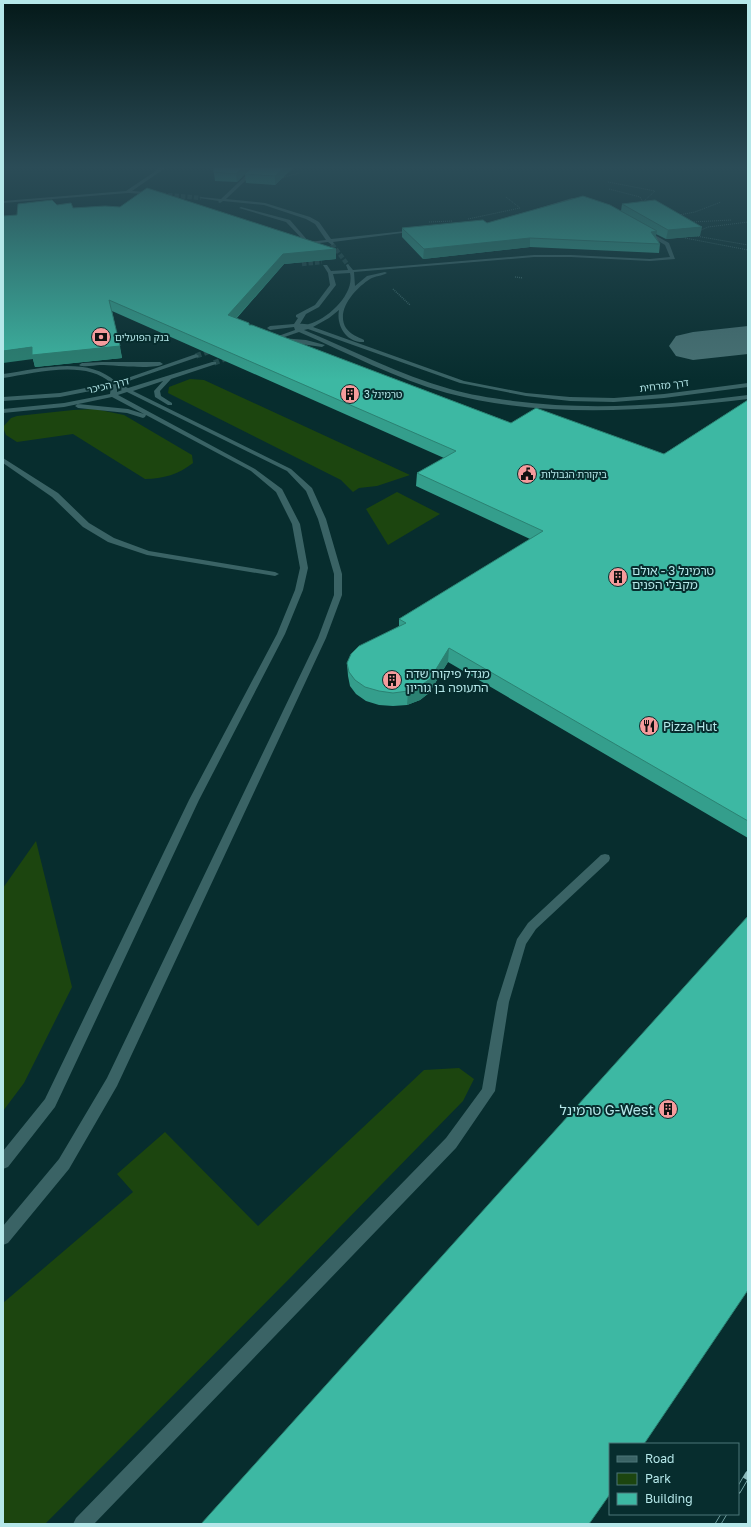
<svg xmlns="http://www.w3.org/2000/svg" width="751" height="1527" viewBox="0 0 751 1527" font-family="'Golos Text','Noto Sans Hebrew',sans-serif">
  <rect width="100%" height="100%" fill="#072d2e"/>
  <g fill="#1c450f">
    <polygon points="190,379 204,380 410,475 377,486 359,488 353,492 341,480 168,393 169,387"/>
    <path d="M 95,409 L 124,415 L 192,455 L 193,463 C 179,474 163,479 145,479 L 73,434 L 17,442 L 6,435 L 3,427 L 11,418 L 17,416 L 73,410 Z"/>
    <polygon points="397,492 440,514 388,545 366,509"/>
    <polygon points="36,841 72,987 24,1083 3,1111 3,888"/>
    <polygon points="459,1068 474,1079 463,1101 292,1276 45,1524 3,1524 3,1303 133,1192 117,1174 165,1132 258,1226 424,1070"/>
  </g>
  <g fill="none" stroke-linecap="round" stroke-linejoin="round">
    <polygon fill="#487274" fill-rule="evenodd" points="748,326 748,354 693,360 676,356 669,346 676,336 693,332"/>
    <g stroke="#21494a" stroke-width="4.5" stroke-dasharray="4.5 2" stroke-linecap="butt">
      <polyline points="155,194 201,198"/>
      <polyline points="332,244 348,265"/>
      <polyline points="302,264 322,262"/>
    </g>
    <g stroke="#21494a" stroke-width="5.5" stroke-dasharray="5.5 3" stroke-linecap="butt">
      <polyline points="196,356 218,348"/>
      <polyline points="214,363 234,355"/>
    </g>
    <g stroke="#3c6667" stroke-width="1" stroke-dasharray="1 1" stroke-linecap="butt">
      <polyline points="281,178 299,173"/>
      <polyline points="608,182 655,191 643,202"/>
      <polyline points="609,189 640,197 643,202"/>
      <polyline points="679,215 695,212 721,202"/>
      <polyline points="468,219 520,208 506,197"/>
      <polyline points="429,222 453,221"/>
      <polyline points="692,222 732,220"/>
      <polyline points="699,231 708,227 748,222"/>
      <polyline points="696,236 748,245"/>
      <polyline points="685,238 748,250"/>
    </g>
    <g stroke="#3c6667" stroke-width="1.5" stroke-dasharray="1 1" stroke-linecap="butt">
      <polyline points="515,277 523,278"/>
      <polyline points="393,289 410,305"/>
    </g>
    <g fill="#3a6365" fill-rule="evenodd">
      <polygon points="163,166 168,166 132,191 146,192 145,194 128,193 3,203 3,201 126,191"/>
      <polygon points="256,166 261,166 226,199 265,203 310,217 319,222 331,239 415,230 417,231 333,242 334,244 332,245 328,242 311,244 312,246 310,247 286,222 239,208 241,207 290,220 309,242 326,240 315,224 306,219 264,205 223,201 220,203 218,202 219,201 199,198 201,197 221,199"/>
      <polygon points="572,198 587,202 585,203 572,200 538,210 536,209"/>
      <path d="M 644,229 L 669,243 L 675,259 L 650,261 L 571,257 L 534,257 L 354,272 L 355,286 L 367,276 L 385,272 L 387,273 C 382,276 375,276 370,279 C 356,288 335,310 346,328 C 350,334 358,337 364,340 L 364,342 C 346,343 336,325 339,310 L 329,318 L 313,327 L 464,381 L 526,393 L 570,397 L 614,398 L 664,394 L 748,383 L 748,387 L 664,398 L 614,402 L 570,401 L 526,396 L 460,383 L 308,329 L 304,330 C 352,350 400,375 450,389 C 470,395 492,398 513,401 C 591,411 669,405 748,395 L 748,399 C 649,411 545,419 447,393 C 396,379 348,353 299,332 L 270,342 L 267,340 L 295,330 L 294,327 L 270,330 L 267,328 L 270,326 L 294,324 L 298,318 L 296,317 L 296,315 L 315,305 L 330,285 L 328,273 L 323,265 L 327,265 L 331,271 L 348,270 L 346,265 L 348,264 L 353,270 L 534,255 L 571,255 L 650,259 L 670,257 L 665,245 L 642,231 ZM 350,273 C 355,294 328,319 309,324 C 306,325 303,323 300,324 L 306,314 L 319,307 L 336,285 L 333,274 Z"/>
      <polygon points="282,338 306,340 325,345 322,347 280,341 279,340"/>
      <path d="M 196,354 L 199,356 L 198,357 L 120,384 L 128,388 L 212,362 L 216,362 L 216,364 L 171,379 L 160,391 L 161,396 L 172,403 L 172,405 L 168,405 L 155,397 L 154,391 L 163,381 L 133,391 L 291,469 L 312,488 L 326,519 L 342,574 L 342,595 L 326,638 L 117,1086 L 69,1169 L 8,1243 L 3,1245 L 3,1226 L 59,1159 L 107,1078 L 318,638 L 334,595 L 334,574 L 318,519 L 306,491 L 287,471 L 127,392 L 118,395 L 255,469 L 282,489 L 300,524 L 308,568 L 303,590 L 285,634 L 199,800 L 55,1107 L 8,1167 L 3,1169 L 3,1151 L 45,1099 L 189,800 L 277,634 L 295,590 L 300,568 L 292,524 L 276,492 L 251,471 L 146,415 L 145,417 L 143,418 L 127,413 L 78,408 L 75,406 L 78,404 L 128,409 L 144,414 L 112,397 L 64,407 L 3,413 L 3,409 L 64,403 L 110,394 L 111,387 L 60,397 L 3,401 L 3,397 L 60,393 L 111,383 C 86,359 34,373 3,378 L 3,374 C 38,369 88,355 116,382 ZM 117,388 L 122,390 L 117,392 Z"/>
      <path d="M 102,362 L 160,362 L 163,364 C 155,370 113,365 100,365 C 94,365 84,368 79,365 L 82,363 Z"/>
      <polygon points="3,458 58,493 89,523 114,538 149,551 275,572 279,574 275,576 147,555 108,542 83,527 52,497 3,463"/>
      <polygon points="605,854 609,855 610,858 609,861 536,929 526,944 509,1002 495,1091 456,1148 94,1524 73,1524 76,1518 446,1138 482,1089 497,1002 517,939 528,923 601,855"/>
    </g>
    <g stroke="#89b8b9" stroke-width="6">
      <g id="rail">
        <polyline points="738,1491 748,1474"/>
        <polyline points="718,1524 724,1514"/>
      </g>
    </g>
    <use href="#rail" stroke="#072d2e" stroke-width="4.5" stroke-dasharray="14" stroke-linecap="butt"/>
  </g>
  <g fill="#349e8c">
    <polygon points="213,166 295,166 275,185 246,183 245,174 237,182 215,181"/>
    <polygon points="622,204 700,236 666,239 656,234 656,237 660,244 659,253 530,247 423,259 402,237 402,228 487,223 621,211"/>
    <polygon points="57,205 73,208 336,249 336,259 284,264 236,319 249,325 511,423 664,454 748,400 748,838 448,662 429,693 420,700 407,705 393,706 379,705 366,701 356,694 350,686 348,676 347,663 399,626 399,619 530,539 416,486 417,473 444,458 112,311 122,358 35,367 33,359 17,215"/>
  </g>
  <g fill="#2b8172">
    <polygon points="244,166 253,166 237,182 236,174"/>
    <polygon points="286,166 295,166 275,185 275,176"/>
    <polygon points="702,227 700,236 666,239 668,230"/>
    <polygon points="657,231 655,241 651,232"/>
    <polygon points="530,238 530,247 423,259 424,249"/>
    <polygon points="336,249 336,259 284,264 229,326 228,315 283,254"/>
    <polygon points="120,346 122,358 35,367 33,359 3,363 3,351 32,347"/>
    <polygon points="449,648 448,662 429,693 420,700 407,705 408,691"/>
  </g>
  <g fill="#3db8a3" stroke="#2b8172">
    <polygon points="213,166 244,166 236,174 214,172"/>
    <polygon points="253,166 286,166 275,176 245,174"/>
    <polygon points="147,188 336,249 283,254 228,315 249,323 249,325 252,325 511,423 536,408 664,454 748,400 748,821 449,648 430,679 420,686 408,691 393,693 379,691 365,687 355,680 349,672 347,663 351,654 359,646 406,623 399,619 543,531 417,473 456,451 109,300 120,346 32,355 32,347 3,351 3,216 17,215 18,204 52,200 57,205 71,203 73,208 105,206 120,207"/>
    <polygon points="583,196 610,205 657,231 651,232 660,244 530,238 424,249 402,228 483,220 487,223"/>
    <polygon points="655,200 702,227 668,230 622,204"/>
    <polygon points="748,916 748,1290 644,1444 610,1444 610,1494 589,1524 201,1524"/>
  </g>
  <linearGradient id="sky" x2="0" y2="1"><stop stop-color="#041919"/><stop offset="0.44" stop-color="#2b4c57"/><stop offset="1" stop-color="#2b4c57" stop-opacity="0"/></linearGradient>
  <rect width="751" height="380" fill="url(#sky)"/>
  <defs>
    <g id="bank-disc" transform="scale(1)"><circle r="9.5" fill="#f59b9c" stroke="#072d2e"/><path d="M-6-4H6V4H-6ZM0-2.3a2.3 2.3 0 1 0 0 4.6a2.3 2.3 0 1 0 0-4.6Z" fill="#111"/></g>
    <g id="building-disc" transform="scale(1)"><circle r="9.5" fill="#f59b9c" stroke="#072d2e"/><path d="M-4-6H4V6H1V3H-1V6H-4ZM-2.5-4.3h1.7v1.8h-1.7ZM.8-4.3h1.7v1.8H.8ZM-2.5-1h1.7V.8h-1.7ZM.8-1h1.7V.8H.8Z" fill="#111"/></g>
    <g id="civic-disc" transform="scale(1)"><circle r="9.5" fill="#f59b9c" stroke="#072d2e"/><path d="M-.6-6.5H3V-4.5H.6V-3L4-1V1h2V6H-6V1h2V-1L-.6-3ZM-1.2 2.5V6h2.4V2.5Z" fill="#111"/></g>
    <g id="restaurant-disc" transform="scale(1)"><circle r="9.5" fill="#f59b9c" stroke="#072d2e"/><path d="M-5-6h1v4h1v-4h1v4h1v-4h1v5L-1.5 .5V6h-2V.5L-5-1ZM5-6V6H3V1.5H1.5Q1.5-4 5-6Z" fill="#111"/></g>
  </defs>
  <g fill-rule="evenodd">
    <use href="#bank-disc" x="101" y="337"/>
    <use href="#building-disc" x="350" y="394"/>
    <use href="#civic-disc" x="527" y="474"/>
    <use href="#building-disc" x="618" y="577"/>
    <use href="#building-disc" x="392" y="680"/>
    <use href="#restaurant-disc" x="649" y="726"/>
    <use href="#building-disc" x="668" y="1109"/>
  </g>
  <g text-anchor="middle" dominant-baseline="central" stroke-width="4" stroke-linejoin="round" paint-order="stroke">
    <g font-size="10" fill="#b5e7e9" stroke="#072d2e" text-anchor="start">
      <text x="115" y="337">בנק הפועלים</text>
      <text x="364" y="394">טרמינל 3</text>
      <text x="541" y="474">ביקורת הגבולות</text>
    </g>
    <g font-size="10" fill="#b5e7e9" stroke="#072d2e">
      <text transform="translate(108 385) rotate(-13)">דרך הכיכר</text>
      <text transform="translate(664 385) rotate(-7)">דרך מזרחית</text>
    </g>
    <g font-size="12" fill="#b5e7e9" stroke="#072d2e" text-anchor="start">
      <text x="632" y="570">טרמינל 3 - אולם<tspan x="632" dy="14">מקבלי הפנים</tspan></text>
      <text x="406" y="673">מגדל פיקוח שדה<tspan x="406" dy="14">התעופה בן גוריון</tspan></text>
      <text x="663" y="726">Pizza Hut</text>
    </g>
    <g font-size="14" fill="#b5e7e9" stroke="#072d2e" text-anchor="end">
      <text x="654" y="1109">טרמינל G-West</text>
    </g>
  </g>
  <rect width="751" height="1527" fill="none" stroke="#b5e7e9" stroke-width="8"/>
  <rect x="609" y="1443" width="130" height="72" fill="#072d2e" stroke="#4d7779"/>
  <rect x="617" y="1456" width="20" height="6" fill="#3a6365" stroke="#4d7779"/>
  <text x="645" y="1463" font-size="12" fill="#b5e7e9">Road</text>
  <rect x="617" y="1473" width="20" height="12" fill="#1c450f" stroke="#4d7779"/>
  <text x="645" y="1483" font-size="12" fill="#b5e7e9">Park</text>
  <rect x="617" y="1493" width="20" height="12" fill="#3db8a3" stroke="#4d7779"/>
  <text x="645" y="1503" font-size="12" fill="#b5e7e9">Building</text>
</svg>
